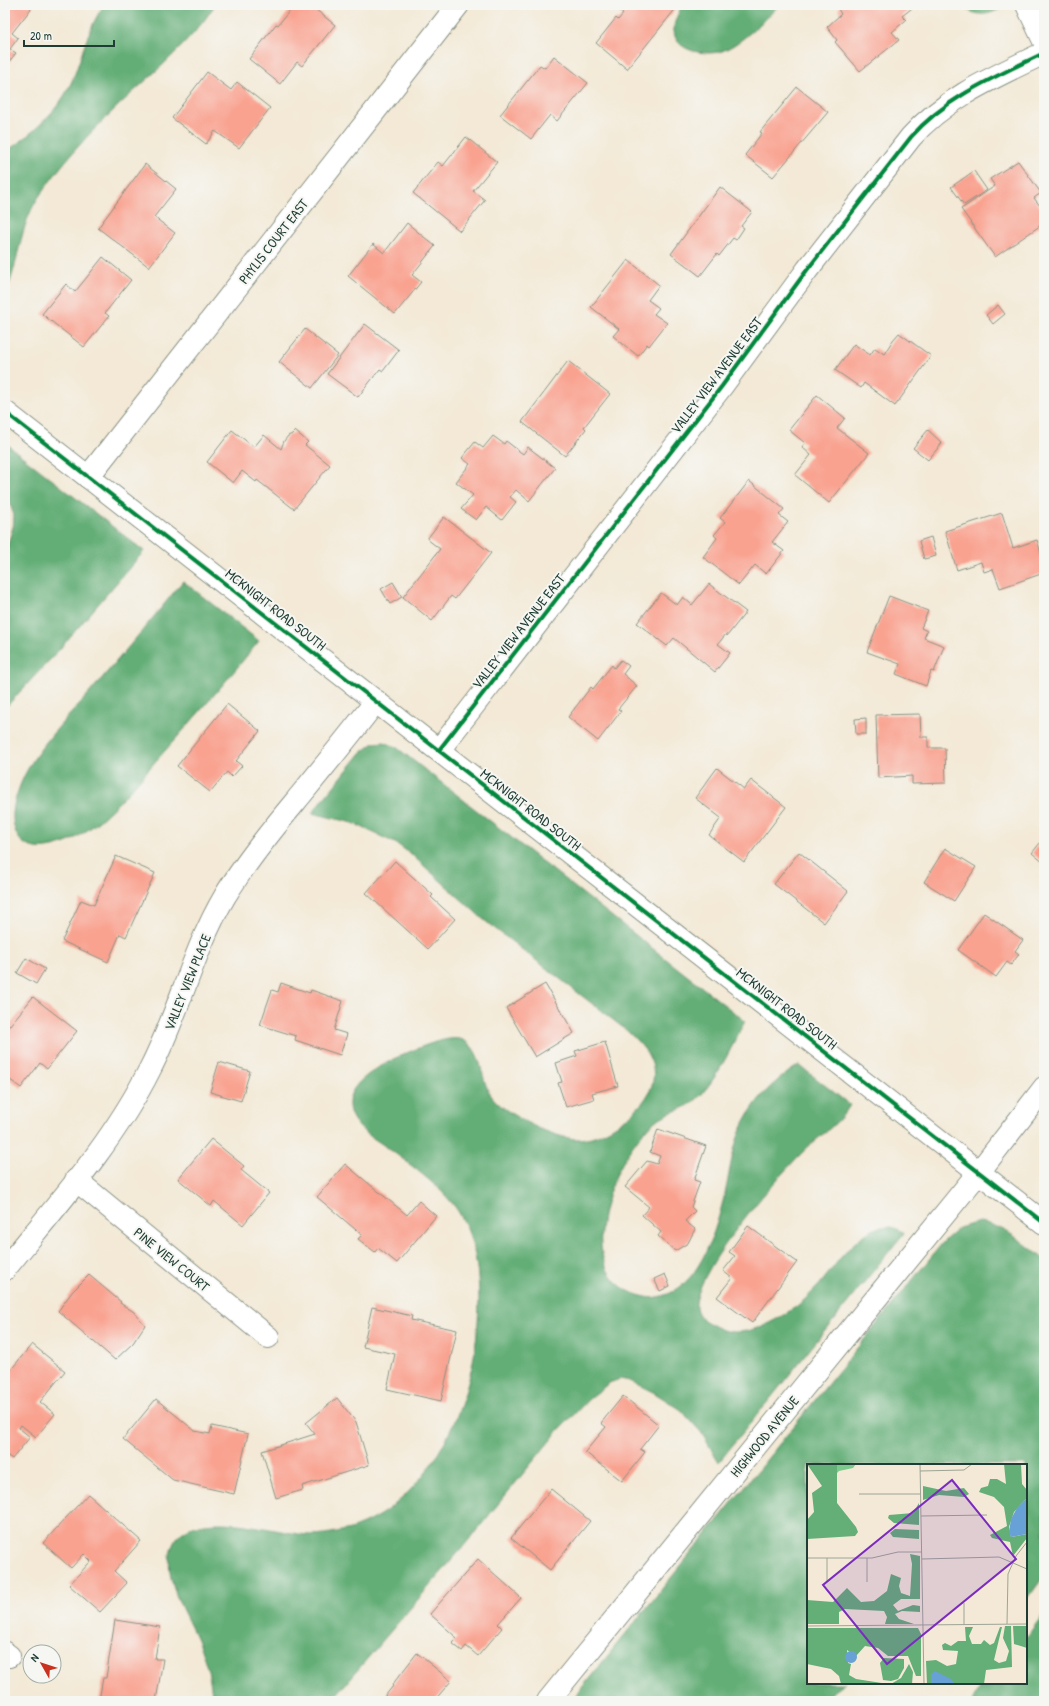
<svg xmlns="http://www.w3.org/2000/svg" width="1049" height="1706" viewBox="0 0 1049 1706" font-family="'Patrick Hand',sans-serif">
  <rect width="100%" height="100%" fill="#f6f6f2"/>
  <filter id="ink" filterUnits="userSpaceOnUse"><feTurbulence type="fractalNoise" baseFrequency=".025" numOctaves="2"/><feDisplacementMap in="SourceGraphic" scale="8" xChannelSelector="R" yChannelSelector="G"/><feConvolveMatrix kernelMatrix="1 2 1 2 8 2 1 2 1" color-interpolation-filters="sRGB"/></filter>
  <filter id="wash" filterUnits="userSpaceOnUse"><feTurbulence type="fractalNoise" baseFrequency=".012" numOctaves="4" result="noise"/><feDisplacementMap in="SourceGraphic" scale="16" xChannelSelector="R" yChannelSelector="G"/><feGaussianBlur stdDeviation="0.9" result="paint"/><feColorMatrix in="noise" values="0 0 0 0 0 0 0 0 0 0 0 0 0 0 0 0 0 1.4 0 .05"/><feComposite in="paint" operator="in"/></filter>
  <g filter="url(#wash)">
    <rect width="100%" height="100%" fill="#f3e9d6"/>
    <g fill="#64ae77" stroke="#427656">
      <path d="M 104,5 L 215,5 C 190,44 153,73 119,105 C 89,133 61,164 38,198 C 19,227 19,264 5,295 L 5,152 C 31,135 59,111 72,81 C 83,55 87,29 104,5 Z"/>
      <path d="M 682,5 L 779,5 C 765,20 741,44 722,51 C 707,56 675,52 674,31 C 673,22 679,13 682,5 Z"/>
      <path d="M 959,5 L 1004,5 L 1005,6 C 987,17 977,17 959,5 Z"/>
      <polygon points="5,443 144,551 58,651 5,708 5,553 13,527 14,515 5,491"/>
      <path d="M 183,581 L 259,641 C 226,682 191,722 155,762 C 131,789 105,822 72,840 C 56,848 28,856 17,835 C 10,821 13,805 18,791 C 31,752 65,721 91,691 C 122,655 153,618 183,581 Z"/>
      <path d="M 384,742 L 396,747 L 745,1021 C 732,1046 720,1073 702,1094 C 689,1109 675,1109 660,1118 C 654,1121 649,1126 645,1131 C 608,1169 567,1281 646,1297 C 655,1299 665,1296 674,1291 C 705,1273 718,1222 726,1189 C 730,1170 732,1151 740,1132 C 752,1102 772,1082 799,1065 L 850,1105 C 839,1125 818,1136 803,1152 C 776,1178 694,1272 696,1307 C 697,1315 703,1320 709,1323 C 716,1328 726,1332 734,1332 C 752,1333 773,1322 788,1312 C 800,1305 810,1295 820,1284 C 837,1264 871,1208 904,1233 L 719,1462 L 701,1432 L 680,1409 L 653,1392 L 630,1381 L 620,1379 L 609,1383 L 589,1399 L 558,1431 L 463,1547 L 331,1701 L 212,1701 C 212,1681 206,1661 198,1642 C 187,1615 161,1579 172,1547 C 188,1502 275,1534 310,1535 C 322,1535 338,1532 350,1529 C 421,1506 462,1425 474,1356 C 481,1310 484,1252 458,1211 C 442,1187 406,1161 382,1144 C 373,1138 363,1132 356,1123 C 352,1118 349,1111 349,1105 C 348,1089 364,1077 376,1069 C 391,1059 447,1032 463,1040 C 485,1051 479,1082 493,1098 C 508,1116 553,1138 577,1139 C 595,1139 612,1129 626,1118 C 638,1109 650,1097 653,1081 C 657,1059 641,1044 626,1030 L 484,920 L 412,855 L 397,844 L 353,823 L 312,813 L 361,753 L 374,743 Z"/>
      <path d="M 979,1222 C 1004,1225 1025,1244 1044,1259 L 1044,1576 L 1026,1601 L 1026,1465 L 808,1465 L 808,1683 L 845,1683 L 820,1701 L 571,1701 L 944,1241 L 959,1228 Z"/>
      <polygon points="1044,1613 1044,1701 972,1701 980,1686 984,1683 1026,1683 1026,1638"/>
    </g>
    <g id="blocks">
      <g fill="#f9a290">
        <polygon points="5,5 34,5 12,33 18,38 10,49 16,53 5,67"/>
        <polygon points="294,5 310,5 335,25 302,66 297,62 280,84 249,59 276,24 278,25"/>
        <polygon points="617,5 675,5 677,7 627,69 596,43 616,18 618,20 623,14 615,8"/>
        <polygon points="843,5 916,5 902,16 906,20 892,32 899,40 860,71 835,42 837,40 827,27 841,14 838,9"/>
        <polygon points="554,56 588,83 557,121 550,115 531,139 500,115 540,65 545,68"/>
        <polygon points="207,72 231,90 237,82 270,108 239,148 215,131 206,144 172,118"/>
        <polygon points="797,87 828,112 773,177 745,155 762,133 760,132"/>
        <polygon points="466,137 497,162 473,191 485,200 460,231 413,193 438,162 443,166"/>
        <polygon points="1018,161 1041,193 1034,198 1044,211 1044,223 995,257 961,209 995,186 990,179"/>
        <polygon points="145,164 176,189 154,217 175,233 149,267 98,228"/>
        <polygon points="974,171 987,190 964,205 951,187"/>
        <polygon points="720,187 752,212 741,226 744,228 736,240 733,238 719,256 717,254 700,276 671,254"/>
        <polygon points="407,223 435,246 412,275 421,282 395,314 348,276 373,244 384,253"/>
        <polygon points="103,257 131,280 105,313 109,316 84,347 42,314 66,284 75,292"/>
        <polygon points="628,260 659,285 648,300 659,308 654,314 667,323 649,346 647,344 638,356 613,336 619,329 591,307"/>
        <polygon points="998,305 1005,314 993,324 986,315"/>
        <polygon points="365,324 399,350 383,371 380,369 358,397 327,374"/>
        <polygon points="305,329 338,355 312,388 279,362"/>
        <polygon points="899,333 931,356 895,406 864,383 861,388 835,370 854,344 870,355 875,348 884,354 893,340"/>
        <polygon points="568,361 610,394 584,427 586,429 565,456 522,422"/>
        <polygon points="817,395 845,418 837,428 869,453 829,503 795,475 811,455 802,447 805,443 789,430"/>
        <polygon points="232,430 254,447 264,435 281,449 284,441 288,436 292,434 295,431 308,442 305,445 330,465 294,509 257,480 256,482 242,471 233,483 207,462"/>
        <polygon points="928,430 942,443 928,460 913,448"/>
        <polygon points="493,436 504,444 506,441 523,454 528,447 555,468 529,501 516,490 510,497 516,502 502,520 486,507 476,520 461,509 473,495 456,482 470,464 462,458 475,442 483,448"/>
        <polygon points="749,481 784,509 779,515 788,522 772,542 784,551 766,574 755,565 739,585 703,557 717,538 714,535 725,522 720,518"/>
        <polygon points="1002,513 1013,548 1037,540 1044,563 1044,573 1000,588 993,569 984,572 981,562 957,570 945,531"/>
        <polygon points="444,517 491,553 455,599 451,596 432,621 403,597 440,549 427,539"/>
        <polygon points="931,537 936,556 924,559 919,541"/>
        <polygon points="393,582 402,597 390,604 381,589"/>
        <polygon points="709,584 746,612 727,636 726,634 718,644 730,653 715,672 674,638 667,646 637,623 661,593 677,605 683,597 692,605"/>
        <polygon points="889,596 928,611 921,628 927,631 924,638 944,646 934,672 931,671 926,686 896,674 900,664 867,652"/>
        <polygon points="621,660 629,666 623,674 637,686 618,709 621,711 598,741 568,717 591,687 593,689 612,665 614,668"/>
        <polygon points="227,704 260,731 236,761 242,766 232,777 227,772 210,792 177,766"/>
        <polygon points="920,714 921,737 928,737 928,748 945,748 946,783 912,784 912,776 878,778 876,715"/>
        <polygon points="866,718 866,734 856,734 855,719"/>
        <polygon points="717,768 744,789 751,780 786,807 744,862 709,835 721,818 695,798"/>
        <polygon points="1044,838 1044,863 1032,853"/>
        <polygon points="945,848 976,867 954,901 924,882"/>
        <polygon points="799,852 848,891 824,923 774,884"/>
        <polygon points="116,856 155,873 126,937 120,934 108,962 62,941 81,900 94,905"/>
        <polygon points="395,861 433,895 431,897 455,919 428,949 366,893"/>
        <polygon points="984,913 1023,940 1015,951 1019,954 1011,965 1007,962 996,977 958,950"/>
        <polygon points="26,958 45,969 36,984 17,973"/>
        <polygon points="281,983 310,993 311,990 343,1001 334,1030 347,1034 340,1055 295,1040 296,1036 260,1025 272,990 278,992"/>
        <polygon points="545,984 574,1033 535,1057 506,1008"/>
        <polygon points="33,997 77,1031 47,1069 40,1063 21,1088 5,1076 5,1031"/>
        <polygon points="605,1042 618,1086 592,1093 594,1099 566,1107 558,1083 562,1082 556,1063 577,1056 575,1051"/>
        <polygon points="219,1062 250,1071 241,1101 210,1092"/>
        <polygon points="658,1129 706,1146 694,1180 700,1182 691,1207 695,1211 685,1221 695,1229 688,1243 675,1251 658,1236 661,1232 642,1215 649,1207 625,1187 647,1161 657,1164 660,1156 650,1152"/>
        <polygon points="211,1139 244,1166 241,1170 269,1193 243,1225 214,1201 211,1206 178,1179"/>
        <polygon points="345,1164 407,1215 419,1201 436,1216 397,1263 378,1248 375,1252 358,1239 362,1235 317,1197"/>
        <polygon points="748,1226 797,1262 752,1323 717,1297 732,1278 723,1271 735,1256 729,1252"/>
        <polygon points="665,1274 670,1286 660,1291 654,1279"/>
        <polygon points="89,1275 121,1302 120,1303 134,1312 145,1325 133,1343 115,1360 58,1311 72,1292"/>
        <polygon points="372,1307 412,1316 411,1320 457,1330 441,1401 387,1389 395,1354 363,1347"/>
        <polygon points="32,1344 65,1371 40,1402 55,1414 36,1437 21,1425 19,1428 30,1437 12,1459 5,1454 5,1377"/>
        <polygon points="623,1396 659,1425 640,1449 645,1452 622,1481 585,1452 606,1427 601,1423"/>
        <polygon points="337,1398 356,1422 369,1465 302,1486 303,1490 276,1498 262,1451 315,1434 306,1423"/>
        <polygon points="156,1399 195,1431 210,1434 212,1426 248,1434 234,1494 173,1480 123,1439"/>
        <polygon points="551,1489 590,1521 550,1570 511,1538"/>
        <polygon points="88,1494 141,1541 114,1571 127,1583 100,1612 69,1585 91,1561 84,1554 71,1568 43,1543"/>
        <polygon points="478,1559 521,1598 498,1624 502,1628 478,1656 466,1646 462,1651 452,1643 457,1638 430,1614"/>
        <polygon points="115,1620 160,1627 155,1659 163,1659 156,1701 99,1701 103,1678 106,1678"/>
        <polygon points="417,1653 451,1681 434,1701 381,1701 393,1686 392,1685"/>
      </g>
    </g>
  </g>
  <g filter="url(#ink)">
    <use href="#blocks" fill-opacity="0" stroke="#899385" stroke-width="1"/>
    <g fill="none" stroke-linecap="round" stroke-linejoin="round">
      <g stroke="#899385" stroke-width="24">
        <g id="minor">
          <polyline points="1027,5 1044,41"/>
          <polyline points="88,477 458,5"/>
          <path d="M 439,750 L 722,386 L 807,270 L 911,137 C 946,97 997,76 1044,53"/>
          <polyline points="76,1180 268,1337"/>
          <path d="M 5,1269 C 57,1205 113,1143 150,1069 C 179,1013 193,950 225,896 C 245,863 270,832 295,802 C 322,769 350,735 376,701"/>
          <polyline points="5,1653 9,1656"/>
        </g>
      </g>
      <g stroke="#899385" stroke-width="24">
        <g id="tertiary">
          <polyline points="5,412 1044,1223"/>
          <polyline points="548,1701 979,1172 1044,1088"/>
        </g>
      </g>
      <use href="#minor" stroke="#fff" stroke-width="22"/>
      <use href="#tertiary" stroke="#fff" stroke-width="22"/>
      <g stroke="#f6f6f2" stroke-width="6">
        <g id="cycleway">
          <polyline points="5,412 1044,1223"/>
          <path d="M 439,750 L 722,386 L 807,270 L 911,137 C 946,97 997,76 1044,53"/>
        </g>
      </g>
      <use href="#cycleway" stroke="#00873e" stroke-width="4"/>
    </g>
  </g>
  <g text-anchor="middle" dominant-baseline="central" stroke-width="4" stroke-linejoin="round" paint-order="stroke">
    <g font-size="14" fill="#1f3d34" stroke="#f6f6f2">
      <text transform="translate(273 241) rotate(-52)">PHYLIS COURT EAST</text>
      <text transform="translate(716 375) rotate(-53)">VALLEY VIEW AVENUE EAST</text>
      <text transform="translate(276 609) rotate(38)">MCKNIGHT ROAD SOUTH</text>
      <text transform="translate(518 631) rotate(-52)">VALLEY VIEW AVENUE EAST</text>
      <text transform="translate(531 809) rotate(38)">MCKNIGHT ROAD SOUTH</text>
      <text transform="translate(187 982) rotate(-68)">VALLEY VIEW PLACE</text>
      <text transform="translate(787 1008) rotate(38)">MCKNIGHT ROAD SOUTH</text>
      <text transform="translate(172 1259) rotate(39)">PINE VIEW COURT</text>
      <text transform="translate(764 1436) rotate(-51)">HIGHWOOD AVENUE</text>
    </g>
  </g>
  <g transform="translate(807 1464)">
    <rect width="220" height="220" fill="#f3e9d6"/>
    <path d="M 30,0 L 49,0 L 46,4 L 32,7 L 29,10 Z" fill="#7bca8b"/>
    <path d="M 0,0 L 30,0 L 30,39 L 49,63 L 51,68 L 48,72 L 0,75 L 0,56 L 7,48 L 5,29 L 15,22 ZM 197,0 L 214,0 L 215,20 L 220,26 L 220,34 L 207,48 L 202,63 L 204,73 L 220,70 L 220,74 L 206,92 L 203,78 L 185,74 L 183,71 L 200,62 L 197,43 L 187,33 L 172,28 L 174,24 L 181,22 L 183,15 L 190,15 L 199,20 ZM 116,22 L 139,27 L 157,24 L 162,30 L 157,33 L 132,31 L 116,36 ZM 112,39 L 112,61 L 87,59 L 81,54 L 82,51 L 106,49 ZM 88,65 L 112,66 L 112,75 L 86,73 L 83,69 ZM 103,90 L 113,92 L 113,135 L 94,135 L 86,141 L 91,147 L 106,141 L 113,142 L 113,148 L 95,147 L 88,150 L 92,155 L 107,160 L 78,160 L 80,153 L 77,147 L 38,145 L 32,148 L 32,160 L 0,160 L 0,136 L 26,138 L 40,124 L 54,138 L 67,137 L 80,127 L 84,110 L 94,114 L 92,122 L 94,129 L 103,132 L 105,100 ZM 198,162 L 204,162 L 205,203 L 179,206 L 177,220 L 120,220 L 119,197 L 129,196 L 140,202 L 149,200 L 151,187 L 136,186 L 135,181 L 138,179 L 144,182 L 151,177 L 159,177 L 158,163 L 166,163 L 162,172 L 165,180 L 174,180 L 177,176 L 183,181 L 187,179 L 193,163 L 195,163 L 187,196 L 192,199 L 199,197 L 202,187 L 196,174 ZM 206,162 L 220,162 L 220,184 L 207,180 ZM 0,164 L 111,164 L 114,170 L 114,212 L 109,212 L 101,192 L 81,192 L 71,184 L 58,182 L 49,192 L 40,186 L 41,199 L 44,200 L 42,211 L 49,215 L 81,220 L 34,220 L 32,212 L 24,205 L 0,200 ZM 77,194 L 97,195 L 97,204 L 91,215 L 84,217 L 76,216 L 73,199 ZM 102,200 L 106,208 L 105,220 L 84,220 L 94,214 Z" fill="#64ae77"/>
    <path d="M 220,34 L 220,70 L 204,73 L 202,68 L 204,55 L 210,44 ZM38 193a6 6 0 1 1 12 0a6 6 0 1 1-12 0ZM 128,207 L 144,215 L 148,220 L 124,220 L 124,210 Z" fill="#67a1d6"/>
    <path fill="none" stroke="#9ea495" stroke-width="1" d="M 113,0 L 117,220M 113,7 L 157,6 L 165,0M 52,30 L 114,30M 114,52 L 180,51M 0,94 L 65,94 L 91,88 L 115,88M 20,94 L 20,118M 115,95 L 192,93 L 220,105M 60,118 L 60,94M 157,139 L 157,161M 200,160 L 201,110 L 209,92 L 220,78M 0,162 L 220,160"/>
    <path fill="#7b2cbf" fill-opacity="0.15" stroke="#7b2cbf" stroke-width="2" d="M 145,16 L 209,95 L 80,200 L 16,121 Z"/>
    <rect width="220" height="220" fill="none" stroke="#1f3d34" stroke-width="2"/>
  </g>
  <rect width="1049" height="1706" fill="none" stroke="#f6f6f2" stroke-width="20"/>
  <g transform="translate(42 1664) rotate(309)"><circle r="19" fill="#f6f6f2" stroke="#a0aca6"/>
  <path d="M0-3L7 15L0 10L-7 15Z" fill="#c8321e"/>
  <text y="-6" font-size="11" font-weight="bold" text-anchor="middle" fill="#1f3d34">N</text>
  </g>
  <path d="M24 40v6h90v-6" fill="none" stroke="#1f3d34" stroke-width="2"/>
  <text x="30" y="40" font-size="12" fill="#1f3d34" stroke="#f6f6f2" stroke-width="3" paint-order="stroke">20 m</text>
</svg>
